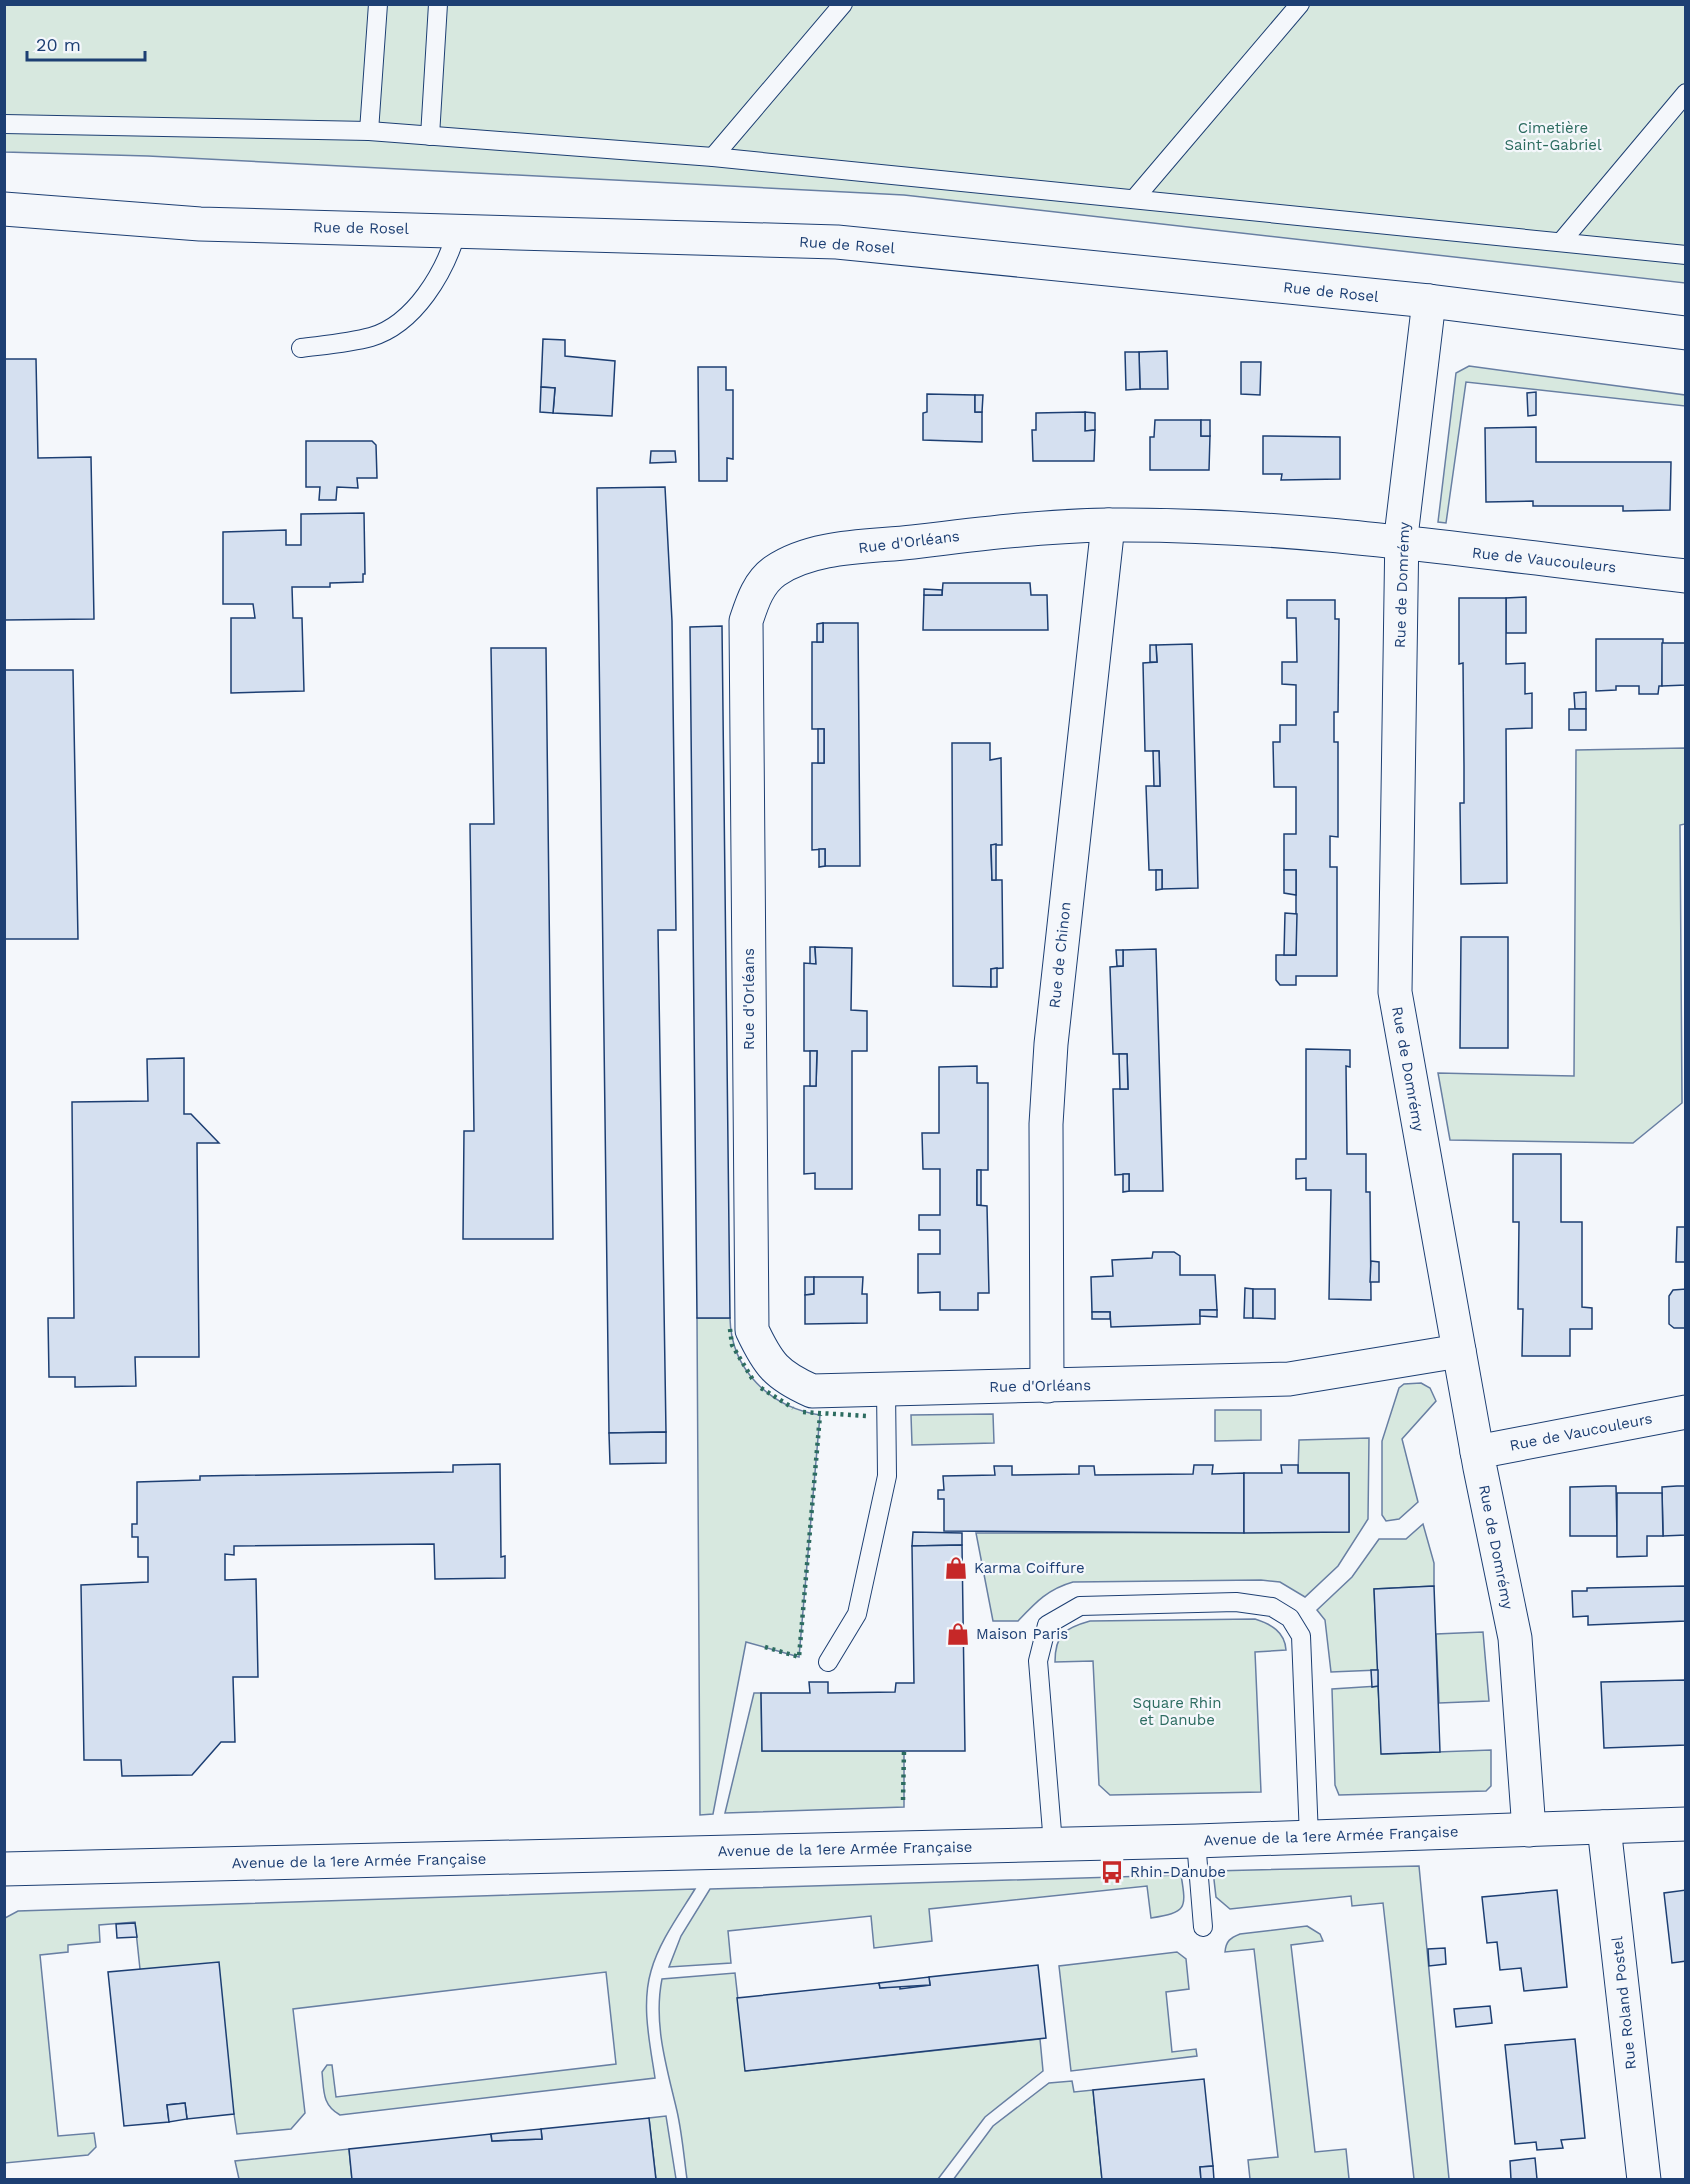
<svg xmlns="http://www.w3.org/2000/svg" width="1690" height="2184" viewBox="0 0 1690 2184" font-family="'Work Sans',sans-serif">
  <rect width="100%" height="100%" fill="#f4f7fb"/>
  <g fill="#d7e8df" stroke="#687fa3" stroke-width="1.5">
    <polygon points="5,5 1685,5 1685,283 904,195 148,156 5,152"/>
    <polygon points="1469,366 1685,395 1685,406 1466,382 1446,523 1438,522 1456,373"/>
    <polygon points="1685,748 1685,824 1680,825 1682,1103 1633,1143 1450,1140 1438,1073 1574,1076 1576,750"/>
    <path d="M 697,1318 L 730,1318 C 731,1370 770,1407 820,1415 L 799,1657 L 746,1642 L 713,1814 L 700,1815 Z"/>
    <polygon points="1421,1383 1430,1388 1436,1401 1402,1439 1418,1502 1399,1519 1386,1521 1382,1515 1382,1441 1399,1388 1404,1384"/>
    <polygon points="1215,1410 1261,1410 1261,1440 1215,1441"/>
    <polygon points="993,1414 994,1443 912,1445 911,1415"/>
    <path d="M 1369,1438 L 1368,1519 L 1338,1566 L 1305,1597 L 1280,1582 L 1261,1580 L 1073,1582 C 1048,1589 1036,1602 1018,1621 L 993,1621 L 976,1533 L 1349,1532 L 1349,1473 L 1298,1473 L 1299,1440 Z"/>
    <polygon points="1423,1524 1434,1563 1434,1586 1374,1589 1378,1670 1331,1672 1325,1620 1317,1610 1352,1577 1379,1539 1406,1539"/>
    <path d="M 1255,1619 C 1271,1624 1285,1632 1286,1650 L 1255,1652 L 1261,1792 L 1110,1795 L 1099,1785 L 1093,1661 L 1055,1662 C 1055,1634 1065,1628 1090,1621 Z"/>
    <polygon points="1483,1632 1489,1701 1439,1703 1436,1634"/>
    <polygon points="1378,1686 1382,1754 1491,1750 1491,1786 1486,1791 1339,1795 1335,1785 1332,1689"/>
    <polygon points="754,1693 761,1693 762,1751 904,1751 904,1807 725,1813"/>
    <polygon points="1419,1866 1449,2179 1414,2179 1383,1903 1352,1906 1351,1896 1230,1909 1216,1897 1213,1871"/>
    <path d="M 1181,1875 C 1187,1910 1186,1912 1151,1918 L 1147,1886 L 929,1909 L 932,1941 L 874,1948 L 871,1916 L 728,1931 L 731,1963 L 669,1967 L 681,1936 L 710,1889 Z"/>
    <path d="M 695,1889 C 679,1915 659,1942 651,1971 C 641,2005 650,2044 655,2078 L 340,2115 C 322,2105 324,2091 322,2072 L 327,2065 L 332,2065 L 336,2097 L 616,2064 L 606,1972 L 293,2009 L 305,2113 L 291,2129 L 237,2134 L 234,2114 L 140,1969 L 135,1922 L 99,1925 L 100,1942 L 68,1945 L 68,1952 L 40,1955 L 58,2136 L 94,2133 L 96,2147 L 88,2155 L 5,2163 L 5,1918 L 18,1911 Z"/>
    <path d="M 1307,1926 L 1320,1934 L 1323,1941 L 1291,1945 L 1315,2152 L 1346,2149 L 1349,2179 L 1250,2179 L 1248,2160 L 1278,2157 L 1254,1949 L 1225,1952 C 1226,1941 1230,1938 1240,1934 Z"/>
    <polygon points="1177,1952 1186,1959 1189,1989 1166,1992 1172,2052 1196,2049 1197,2056 1071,2071 1059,1966"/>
    <path d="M 735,1973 L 746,2071 L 1040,2039 L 1043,2071 L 985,2117 L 938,2179 L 687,2179 C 684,2157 682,2133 677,2111 C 667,2068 653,2024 662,1979 Z"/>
    <polygon points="1072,2081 1074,2092 1093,2090 1102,2179 953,2180 993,2126 1049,2083"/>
    <polygon points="666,2116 676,2179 656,2179 649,2118"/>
    <polygon points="349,2149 352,2179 239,2179 235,2161"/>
  </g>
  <g fill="#d5e0f0" stroke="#1d3f73" stroke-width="1.5">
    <polygon points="543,339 565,340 565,356 615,361 612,416 553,413 555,388 541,387"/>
    <polygon points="1167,351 1168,389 1140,389 1139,352"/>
    <polygon points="1125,352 1139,352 1140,389 1126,390"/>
    <polygon points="4,359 36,359 38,458 91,457 94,619 4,620"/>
    <polygon points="1241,362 1261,362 1260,395 1241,394"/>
    <polygon points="698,367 726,367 726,390 733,390 733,459 727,458 727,481 699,481"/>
    <polygon points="541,387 555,388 553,413 540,412"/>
    <polygon points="1536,392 1536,415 1528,416 1527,393"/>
    <polygon points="927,394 975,395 975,412 982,412 982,442 923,440 923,413 927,412"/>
    <polygon points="975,395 983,395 982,412 975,412"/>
    <polygon points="1085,412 1095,413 1095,430 1085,431"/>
    <polygon points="1085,412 1085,431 1095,430 1094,461 1033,461 1032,430 1036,430 1036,413"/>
    <polygon points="1155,420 1201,420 1201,436 1210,436 1209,470 1150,470 1150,437 1154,437"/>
    <rect x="1201" y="420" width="9" height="16"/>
    <polygon points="1536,427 1536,462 1671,462 1670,510 1623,511 1623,506 1533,506 1533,501 1486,502 1485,428"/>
    <polygon points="1263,436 1340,437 1340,479 1281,480 1282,474 1263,474"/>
    <polygon points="306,441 372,441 376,445 377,478 357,478 358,488 337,487 336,500 319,500 320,487 306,487"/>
    <polygon points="651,451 675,451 676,462 650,463"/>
    <polygon points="665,487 672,621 676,930 658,930 666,1432 609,1433 597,488"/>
    <polygon points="364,513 365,574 363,574 363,582 330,583 330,587 292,587 293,618 302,618 304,691 231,693 231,618 255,618 253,604 223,604 223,532 286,530 286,545 301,545 301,514"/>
    <polygon points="943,583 1030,583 1031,595 1047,595 1048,630 923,630 924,595 942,595"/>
    <polygon points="924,589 942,590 942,595 924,595"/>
    <polygon points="1526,597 1526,633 1506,633 1506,598"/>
    <polygon points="1459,598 1506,598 1506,664 1525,663 1525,694 1532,693 1532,728 1506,729 1507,883 1461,884 1460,803 1464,803 1464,766 1463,663 1459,664"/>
    <polygon points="1287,600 1335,600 1335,619 1339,619 1338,712 1334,712 1334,742 1338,742 1338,837 1330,836 1330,867 1337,867 1337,976 1296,976 1296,985 1280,985 1276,980 1276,955 1296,955 1296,870 1284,870 1284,834 1296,834 1296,787 1274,787 1273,742 1280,742 1280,725 1296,725 1296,685 1282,684 1282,662 1297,662 1296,618 1287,618"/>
    <polygon points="823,623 858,623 860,866 825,866 825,849 812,850 812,763 824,763 824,729 812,729 812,642 823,642"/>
    <polygon points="823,623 823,642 817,642 817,624"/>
    <polygon points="722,626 730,1318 697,1318 690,627"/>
    <polygon points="1596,639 1663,639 1662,686 1659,686 1658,694 1639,694 1639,686 1616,686 1616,690 1596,691"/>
    <polygon points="1662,643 1686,643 1686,685 1662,686"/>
    <polygon points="1192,644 1198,888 1162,889 1162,870 1149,870 1146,786 1160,786 1159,751 1145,751 1143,663 1157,662 1156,645"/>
    <polygon points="1150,645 1156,645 1157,662 1150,662"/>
    <polygon points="491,648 546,648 553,1239 463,1239 464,1131 474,1131 470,824 494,824"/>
    <polygon points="4,670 73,670 78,939 4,939"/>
    <polygon points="1586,692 1586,709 1575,709 1574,693"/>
    <rect x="1569" y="709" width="17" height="21"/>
    <rect x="818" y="729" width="6" height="34"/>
    <polygon points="952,743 990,743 990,760 1001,758 1002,845 991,845 992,880 1002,880 1003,968 991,969 991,987 953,986"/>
    <polygon points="1153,751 1159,751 1160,786 1154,786"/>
    <polygon points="996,844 996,880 992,880 991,845"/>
    <polygon points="819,849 825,849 825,866 819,867"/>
    <polygon points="1156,870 1162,870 1162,889 1156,890"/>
    <polygon points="1284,870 1296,870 1296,895 1284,893"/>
    <polygon points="1285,913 1297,914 1296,955 1284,955"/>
    <polygon points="1461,937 1508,937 1508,1048 1460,1048"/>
    <polygon points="810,947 815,947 816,964 810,964"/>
    <polygon points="815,947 852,948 851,1010 867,1011 867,1051 852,1051 852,1189 815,1189 815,1173 804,1174 804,1086 816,1086 817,1051 804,1051 804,963 816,964"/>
    <polygon points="1156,949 1163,1191 1129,1191 1129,1174 1115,1175 1113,1089 1128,1089 1127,1054 1113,1054 1110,967 1123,966 1123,950"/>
    <polygon points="1116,950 1123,950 1123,966 1117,966"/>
    <polygon points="997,968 997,987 991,987 991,969"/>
    <polygon points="1306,1049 1350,1050 1350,1067 1346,1066 1347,1154 1366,1154 1366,1192 1370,1192 1371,1300 1329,1299 1331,1190 1306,1190 1306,1178 1296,1179 1296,1159 1306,1159"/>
    <polygon points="810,1051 817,1051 816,1086 810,1086"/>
    <polygon points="1119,1054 1127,1054 1128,1089 1120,1089"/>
    <polygon points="184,1058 184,1114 191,1114 219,1143 197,1143 199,1357 135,1357 136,1386 75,1387 75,1377 49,1377 48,1318 74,1318 72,1102 148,1101 147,1059"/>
    <polygon points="977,1066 977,1083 988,1083 988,1170 977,1170 977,1205 987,1206 989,1293 978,1293 978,1310 940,1310 940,1292 918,1293 918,1254 940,1254 940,1230 919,1230 919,1215 940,1215 940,1169 923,1169 922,1133 939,1133 939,1067"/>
    <polygon points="1513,1154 1561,1154 1561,1222 1582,1222 1582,1307 1592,1308 1592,1329 1570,1329 1570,1356 1522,1356 1523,1309 1518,1309 1519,1222 1513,1222"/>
    <rect x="977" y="1170" width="4" height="35"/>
    <polygon points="1123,1174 1129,1174 1129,1191 1123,1192"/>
    <polygon points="1677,1227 1686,1227 1686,1262 1676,1262"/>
    <polygon points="1153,1252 1174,1252 1180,1256 1180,1275 1215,1275 1217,1310 1200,1310 1200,1324 1111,1327 1110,1312 1092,1312 1091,1277 1113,1276 1112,1260 1152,1258"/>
    <polygon points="1371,1261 1379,1262 1379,1282 1370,1282"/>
    <polygon points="805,1277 814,1277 814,1294 805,1295"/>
    <polygon points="814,1277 863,1277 862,1294 867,1294 867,1323 805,1324 805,1295 814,1294"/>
    <polygon points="1245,1288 1253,1289 1253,1318 1244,1318"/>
    <polygon points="1253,1289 1275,1289 1275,1319 1253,1318"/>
    <polygon points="1686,1289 1686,1328 1674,1328 1669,1324 1669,1296 1673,1290"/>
    <polygon points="1200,1310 1217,1310 1217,1317 1200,1316"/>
    <rect x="1092" y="1312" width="18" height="7"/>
    <polygon points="666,1432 666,1463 610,1464 609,1433"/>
    <polygon points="500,1464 501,1557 505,1556 505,1578 435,1579 434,1544 234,1546 234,1555 225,1554 225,1580 256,1579 258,1677 233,1677 235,1742 221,1742 192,1775 122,1776 121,1760 84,1760 81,1585 148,1582 148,1557 138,1557 138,1537 132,1537 132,1524 137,1524 137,1482 200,1480 200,1476 453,1472 453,1465"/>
    <polygon points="1194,1465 1213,1465 1212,1474 1244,1473 1244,1533 944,1531 944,1499 938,1499 938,1490 944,1490 943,1476 995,1475 994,1466 1012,1466 1012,1475 1079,1474 1079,1466 1094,1466 1095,1475 1193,1474"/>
    <polygon points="1281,1465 1298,1465 1298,1473 1349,1473 1349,1532 1244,1533 1244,1473 1282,1473"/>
    <polygon points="1606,1486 1616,1486 1617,1536 1570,1536 1570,1487"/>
    <polygon points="1677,1486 1686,1486 1686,1535 1663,1536 1662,1487"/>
    <polygon points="1617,1493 1662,1493 1663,1536 1647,1536 1647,1556 1617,1557"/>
    <polygon points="913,1532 962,1533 962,1545 912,1546"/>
    <polygon points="962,1545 965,1751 762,1751 761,1693 810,1693 809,1682 828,1682 828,1693 895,1692 896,1683 914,1683 912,1546"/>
    <polygon points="1434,1586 1440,1752 1381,1754 1374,1589"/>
    <polygon points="1686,1586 1686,1621 1588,1625 1588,1616 1573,1617 1572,1591 1587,1591 1587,1588"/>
    <polygon points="1371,1670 1378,1670 1378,1686 1372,1687"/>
    <polygon points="1686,1680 1686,1745 1604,1748 1601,1682"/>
    <polygon points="1557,1890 1567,1987 1524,1991 1521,1968 1500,1970 1497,1942 1487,1943 1482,1897"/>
    <polygon points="1686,1890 1686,1961 1672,1963 1664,1893"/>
    <polygon points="135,1923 137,1937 117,1938 116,1924"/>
    <polygon points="1445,1948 1446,1964 1429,1966 1428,1949"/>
    <polygon points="219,1962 234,2114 187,2119 185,2103 167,2105 169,2122 124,2126 108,1972"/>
    <polygon points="1038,1965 1046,2038 745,2071 737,1998 879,1983 880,1988 900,1986 900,1989 930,1985 929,1977"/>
    <polygon points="929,1977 930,1985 880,1988 879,1983"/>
    <polygon points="1490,2006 1492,2023 1456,2027 1454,2009"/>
    <polygon points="1575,2039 1585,2138 1561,2140 1563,2148 1537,2150 1536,2142 1515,2144 1505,2045"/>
    <polygon points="1204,2079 1213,2166 1200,2167 1201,2180 1102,2180 1093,2090"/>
    <polygon points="185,2103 187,2119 169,2122 167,2105"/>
    <polygon points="649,2118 656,2180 352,2180 349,2149 491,2134 492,2141 542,2139 541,2129"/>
    <polygon points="541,2129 542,2139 492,2141 491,2134"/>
    <polygon points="1535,2158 1537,2179 1511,2180 1510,2161"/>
    <polygon points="1213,2166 1214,2180 1201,2180 1200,2167"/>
  </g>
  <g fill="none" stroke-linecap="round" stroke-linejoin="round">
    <g stroke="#1d3f73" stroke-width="20">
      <g id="service">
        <polyline points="4,124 369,131 713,157 1686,255"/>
        <polyline points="369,131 378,4"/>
        <polyline points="430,136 438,4"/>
        <polyline points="713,157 843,4"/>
        <polyline points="1135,198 1300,4"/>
        <polyline points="1561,242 1686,93"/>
        <path d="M 301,348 C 324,345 349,343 371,337 C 415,324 445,272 457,231"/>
        <polyline points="828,1662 857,1614 887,1476 886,1389"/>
        <polyline points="1196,1841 1203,1927"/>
        <polyline points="1053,1844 1038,1661 1047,1625 1080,1606 1236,1602 1272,1607 1290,1618 1301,1636 1309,1837"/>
      </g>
    </g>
    <g stroke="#1d3f73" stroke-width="35">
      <g id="minor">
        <polyline points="1429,301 1402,528 1395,992 1480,1468 1515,1638 1529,1830"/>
        <path d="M 1459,1351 L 1289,1379 L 812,1391 C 776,1375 768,1364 752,1330 L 746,621 C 752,603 758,583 775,571 C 813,545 869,547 913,542 C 978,534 1043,526 1108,525 C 1301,523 1495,555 1686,576"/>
        <polyline points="1047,1386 1046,1124 1051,1044 1108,525"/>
        <polyline points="1477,1452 1686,1412"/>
        <polyline points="1604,1827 1644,2180"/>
        <polyline points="4,1869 1196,1841 1686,1824"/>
      </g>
    </g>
    <g stroke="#1d3f73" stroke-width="35">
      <polyline id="tertiary" points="4,209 200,224 837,242 1429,301 1686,333"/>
    </g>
    <use href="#service" stroke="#f4f7fb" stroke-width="18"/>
    <use href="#minor" stroke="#f4f7fb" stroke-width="33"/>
    <use href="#tertiary" stroke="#f4f7fb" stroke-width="33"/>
    <g stroke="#2c6c60" stroke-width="4.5" stroke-dasharray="3 4.5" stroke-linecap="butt">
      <polyline points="730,1329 732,1345 753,1380"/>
      <polyline points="761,1388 793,1408"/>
      <polyline points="803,1412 867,1416"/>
      <polyline points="765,1647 799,1657 820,1415"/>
      <polyline points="903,1800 904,1751"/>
    </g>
  </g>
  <defs>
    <g id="shop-bare" transform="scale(1.8)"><path d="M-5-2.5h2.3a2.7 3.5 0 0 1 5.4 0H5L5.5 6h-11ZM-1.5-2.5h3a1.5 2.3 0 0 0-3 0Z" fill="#c62828" stroke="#f4f7fb" stroke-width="2.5" paint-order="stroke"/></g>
    <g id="bus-bare" transform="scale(1.8)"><path d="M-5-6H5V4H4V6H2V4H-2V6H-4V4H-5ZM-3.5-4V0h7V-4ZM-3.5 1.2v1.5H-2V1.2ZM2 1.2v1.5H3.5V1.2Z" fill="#c62828" stroke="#f4f7fb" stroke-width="2.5" paint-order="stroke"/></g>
  </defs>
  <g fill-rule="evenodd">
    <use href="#shop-bare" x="956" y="1568"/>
    <use href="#shop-bare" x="958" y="1634"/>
    <use href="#bus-bare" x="1112" y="1872"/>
  </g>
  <g text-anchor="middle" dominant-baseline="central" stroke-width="4.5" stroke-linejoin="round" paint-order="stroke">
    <g font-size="15" fill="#2c6c60" stroke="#f4f7fb">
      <text x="1553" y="128">Cimetière<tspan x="1553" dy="17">Saint-Gabriel</tspan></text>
      <text x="1177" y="1703">Square Rhin<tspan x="1177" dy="17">et Danube</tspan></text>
    </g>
    <g font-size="15" fill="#1d3f73" stroke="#f4f7fb">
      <text transform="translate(361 228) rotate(1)">Rue de Rosel</text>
      <text transform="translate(847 245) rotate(4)">Rue de Rosel</text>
      <text transform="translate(1331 292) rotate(6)">Rue de Rosel</text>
      <text transform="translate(909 542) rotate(-7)">Rue d'Orléans</text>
      <text transform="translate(1544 560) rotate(6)">Rue de Vaucouleurs</text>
      <text transform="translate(1402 585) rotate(-88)">Rue de Domrémy</text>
      <text transform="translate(1060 955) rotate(-84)">Rue de Chinon</text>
      <text transform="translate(749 999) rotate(-90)">Rue d'Orléans</text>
      <text transform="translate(1408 1069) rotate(80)">Rue de Domrémy</text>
      <text transform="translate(1040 1386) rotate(-1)">Rue d'Orléans</text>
      <text transform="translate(1581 1432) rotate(-11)">Rue de Vaucouleurs</text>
      <text transform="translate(1496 1547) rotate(79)">Rue de Domrémy</text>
      <text transform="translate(1331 1836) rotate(-2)">Avenue de la 1ere Armée Française</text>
      <text transform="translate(845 1849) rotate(-1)">Avenue de la 1ere Armée Française</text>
      <text transform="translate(359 1861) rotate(-1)">Avenue de la 1ere Armée Française</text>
      <text transform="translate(1624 2003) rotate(-96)">Rue Roland Postel</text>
    </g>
    <g font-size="15" fill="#1d3f73" stroke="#f4f7fb" text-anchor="start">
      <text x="974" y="1568">Karma Coiffure</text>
      <text x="976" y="1634">Maison Paris</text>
      <text x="1130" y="1872">Rhin-Danube</text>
    </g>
  </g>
  <rect width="1690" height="2184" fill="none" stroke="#1d3f73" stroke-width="12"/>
  <path d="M27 51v9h118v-9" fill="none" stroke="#1d3f73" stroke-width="3"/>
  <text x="36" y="51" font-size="18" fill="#1d3f73" stroke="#f4f7fb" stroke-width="4.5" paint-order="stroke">20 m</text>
</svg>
